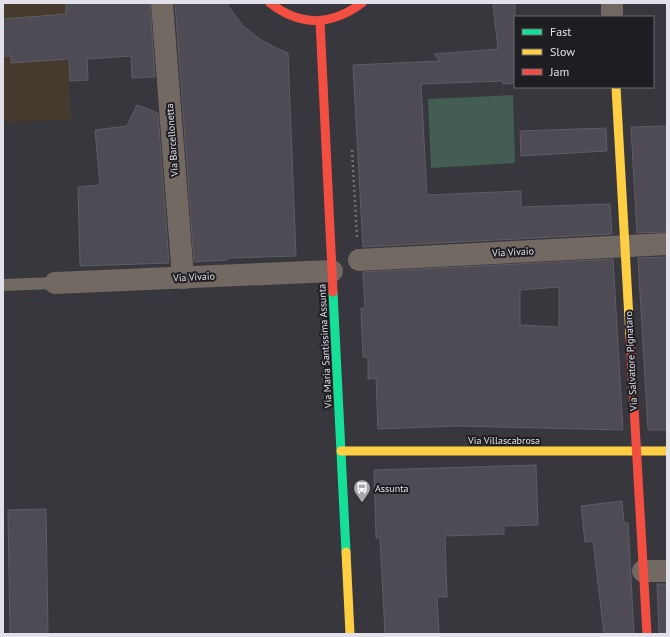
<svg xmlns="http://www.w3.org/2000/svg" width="670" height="637" viewBox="0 0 670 637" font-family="'PT Sans',sans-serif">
  <rect width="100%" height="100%" fill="#38373e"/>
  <polygon fill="#463a2f" points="3,3 66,3 71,120 3,122"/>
  <polygon fill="#445d53" points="513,95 515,163 431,168 428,99"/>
  <g fill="#4e4b55" stroke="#5e5d62" fill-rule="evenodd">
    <polygon points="66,3 150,3 155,77 132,78 131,56 87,59 88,80 70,81 69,59 11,63 11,56 3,56 3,19 66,14"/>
    <polygon points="175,3 226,3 243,26 261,40 276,48 288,53 296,256 227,258 227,260 194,262"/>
    <polygon points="493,3 515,3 515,83 503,84 503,81 421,84 427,195 521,191 521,207 610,204 612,234 363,247 353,65 440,61 434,54 498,49"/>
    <polygon points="137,105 158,113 169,263 80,266 78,187 100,185 95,130 127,126"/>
    <polygon points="667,126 667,232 637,233 631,127"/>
    <polygon points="606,128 607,151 521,156 520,131"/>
    <polygon points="667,257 667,430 648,430 638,258"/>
    <path d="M 613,259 L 623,430 L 457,426 L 378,429 L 376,378 L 368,379 L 368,357 L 363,357 L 361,308 L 365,308 L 363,272 ZM 559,287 L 559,327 L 520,325 L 520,290 Z"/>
    <polygon points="536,465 538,525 504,526 504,534 445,536 447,597 437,597 439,634 385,634 380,538 376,538 374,470"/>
    <polygon points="622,501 624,523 628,523 634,634 604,634 593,541 585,542 581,506"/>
    <polygon points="46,509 48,634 10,634 8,510"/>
    <polygon points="657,584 667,584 667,634 659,634"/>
  </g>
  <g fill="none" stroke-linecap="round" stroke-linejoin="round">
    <polyline stroke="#78726f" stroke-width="2.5" stroke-dasharray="2 3" stroke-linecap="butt" points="352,150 357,237"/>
    <polyline stroke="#726963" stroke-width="12" points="3,285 55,283"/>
    <g stroke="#726963" stroke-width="22">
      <polyline points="162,3 183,278"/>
      <polyline points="612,3 612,17"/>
      <polyline points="359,260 667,244"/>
      <polyline points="55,283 332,271"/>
      <polyline points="643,571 667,571"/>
    </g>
    <polyline stroke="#16e098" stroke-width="9" points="333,292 346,552"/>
    <g stroke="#ffcf43" stroke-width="9">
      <polyline points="616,87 630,337"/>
      <polyline points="341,451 667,451"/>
      <polyline points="346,552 350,634"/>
    </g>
    <g stroke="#f24e42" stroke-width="9">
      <path d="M 270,3 C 301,27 331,26 362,3"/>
      <polyline points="320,21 333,292"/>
      <polyline points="630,337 647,634"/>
    </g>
  </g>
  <defs>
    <g id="bus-pin" transform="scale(0.9)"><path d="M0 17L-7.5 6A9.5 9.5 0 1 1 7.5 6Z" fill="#a6a6ad" stroke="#1d1d22"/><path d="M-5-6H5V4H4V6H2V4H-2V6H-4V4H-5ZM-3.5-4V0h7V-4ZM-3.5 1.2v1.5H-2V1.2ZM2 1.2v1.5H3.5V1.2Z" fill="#fff"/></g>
  </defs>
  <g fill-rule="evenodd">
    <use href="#bus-pin" x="362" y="488"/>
  </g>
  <g text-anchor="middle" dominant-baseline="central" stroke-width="4" stroke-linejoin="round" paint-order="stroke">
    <g font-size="10" fill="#e2e1e9" stroke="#1d1d22">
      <text transform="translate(172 140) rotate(-94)">Via Barcellonetta</text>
      <text transform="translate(513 252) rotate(-3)">Via Vivaio</text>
      <text transform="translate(194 277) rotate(-3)">Via Vivaio</text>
      <text transform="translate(325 346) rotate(-93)">Via Maria Santissima Assunta</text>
      <text transform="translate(631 361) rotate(-93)">Via Salvatore Pignataro</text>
      <text x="504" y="440">Via Villascabrosa</text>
    </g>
    <g font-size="10" fill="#e2e1e9" stroke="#1d1d22" text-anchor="start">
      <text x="375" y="488">Assunta</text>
    </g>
  </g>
  <rect width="670" height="637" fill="none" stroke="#e2e1e9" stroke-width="8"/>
  <rect x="514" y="16" width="140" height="72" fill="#1d1d22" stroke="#6c6b72"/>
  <rect x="522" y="29" width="20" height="6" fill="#16e098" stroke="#6c6b72"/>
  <text x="550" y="36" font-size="12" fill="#e2e1e9">Fast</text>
  <rect x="522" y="49" width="20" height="6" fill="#ffcf43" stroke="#6c6b72"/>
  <text x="550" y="56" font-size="12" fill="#e2e1e9">Slow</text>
  <rect x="522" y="69" width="20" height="6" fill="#f24e42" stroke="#6c6b72"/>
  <text x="550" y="76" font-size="12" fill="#e2e1e9">Jam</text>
</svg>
